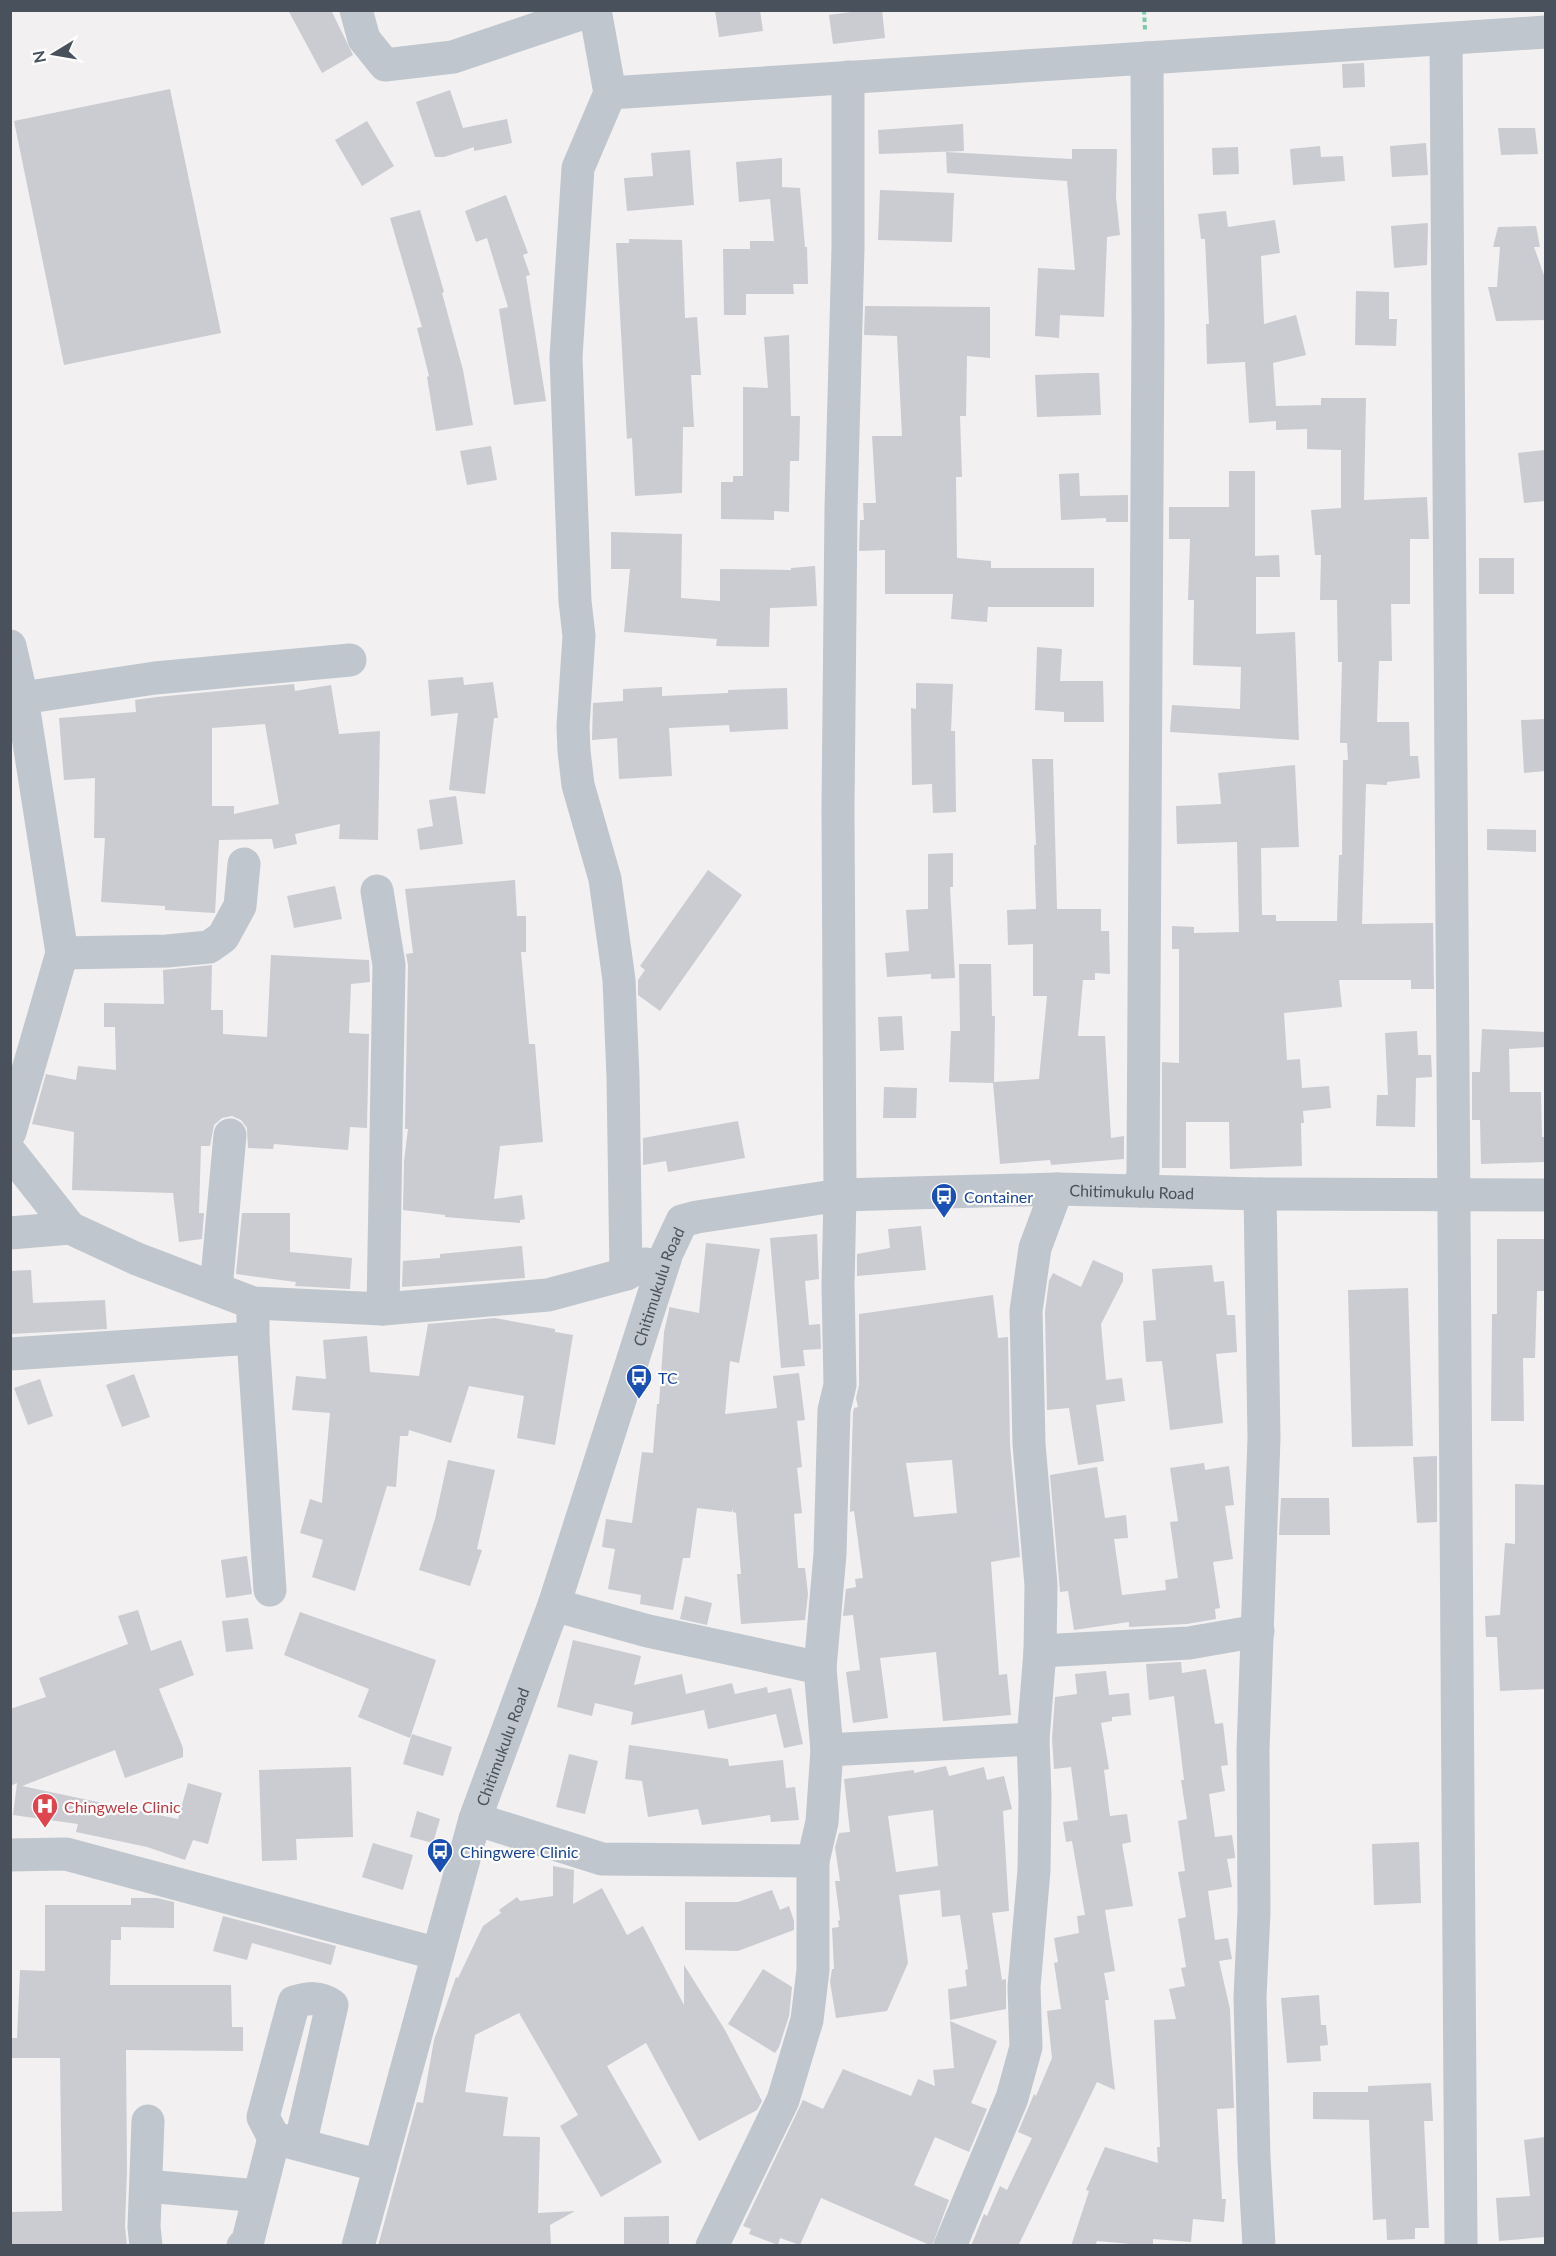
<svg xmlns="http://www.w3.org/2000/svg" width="1556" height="2256" viewBox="0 0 1556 2256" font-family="Lato,sans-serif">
  <rect width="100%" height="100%" fill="#f2f0f0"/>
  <g fill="#caccd2" fill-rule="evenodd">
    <polygon points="288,10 331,10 353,55 322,73"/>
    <polygon points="715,10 760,10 763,31 719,37"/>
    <polygon points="866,10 882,10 885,38 833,44 829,15"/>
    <polygon points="1364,63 1365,87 1343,88 1342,64"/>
    <polygon points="170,89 221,333 64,365 14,121"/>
    <polygon points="450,90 463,128 507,119 512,143 474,151 474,147 444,157 435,157 416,102"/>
    <polygon points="367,121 394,166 362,186 335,140"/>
    <polygon points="963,124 964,151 879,154 878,130"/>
    <polygon points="1498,128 1535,128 1538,154 1501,155"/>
    <polygon points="1426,143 1428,175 1392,177 1390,146"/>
    <polygon points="1320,146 1321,157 1343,156 1345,181 1293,185 1290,149"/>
    <polygon points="1238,147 1239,174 1213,175 1212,148"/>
    <polygon points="1072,149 1117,149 1116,197 1120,235 1107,237 1104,317 1060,315 1059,338 1035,336 1038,268 1075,270 1067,181 947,173 946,152 1072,159"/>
    <polygon points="690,150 694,205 627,211 624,178 653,176 651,153"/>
    <polygon points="782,158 782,187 800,188 805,247 807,247 808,284 793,284 794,294 746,294 746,315 724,315 723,249 750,249 750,241 774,241 770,199 739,202 736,162"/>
    <polygon points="880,190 954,193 952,242 878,240"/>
    <polygon points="506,195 528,253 523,255 530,275 526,276 546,401 514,405 499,309 508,307 487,238 476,242 465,211"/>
    <polygon points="420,210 444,292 442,293 463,370 473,425 436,431 427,377 429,376 417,328 422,327 390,218"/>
    <polygon points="1226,211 1228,227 1275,220 1280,253 1261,256 1264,324 1296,315 1306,355 1273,363 1276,406 1321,405 1321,398 1366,398 1364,500 1427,497 1429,539 1410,539 1410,604 1391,604 1392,661 1379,661 1377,722 1409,722 1410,756 1418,756 1420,778 1387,782 1387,785 1366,784 1362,924 1433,923 1434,989 1411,989 1411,980 1339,980 1342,1007 1284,1013 1287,1060 1300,1059 1302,1088 1329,1086 1331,1108 1303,1111 1304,1123 1301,1123 1302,1166 1230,1169 1229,1122 1186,1122 1186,1168 1162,1168 1162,1062 1179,1063 1179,949 1172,949 1172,926 1194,927 1194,933 1239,932 1237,842 1177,844 1176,806 1221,804 1218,773 1295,765 1299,847 1261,848 1262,915 1276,915 1276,921 1337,921 1339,855 1342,855 1343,760 1348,760 1347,743 1340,743 1342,662 1338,662 1337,600 1320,600 1321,555 1315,555 1311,510 1341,508 1341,450 1307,449 1307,429 1276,430 1276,421 1249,423 1245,362 1207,364 1206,324 1209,324 1205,239 1201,239 1198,214"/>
    <polygon points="1428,223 1427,265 1394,268 1391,226"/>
    <polygon points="1536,226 1540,247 1534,247 1545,278 1545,320 1496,321 1488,287 1497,287 1500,247 1493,247 1498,227"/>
    <polygon points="629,239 682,240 685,318 697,317 701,375 691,375 694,427 683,427 682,493 635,496 632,438 627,439 616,243 629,243"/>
    <polygon points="1356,291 1389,292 1389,319 1397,319 1396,346 1355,345"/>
    <polygon points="865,306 990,307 990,358 967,356 966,416 960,416 962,477 956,477 957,558 991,561 991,568 1094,568 1094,607 988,607 987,622 951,619 953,594 885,594 885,550 859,551 860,520 864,520 863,503 876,503 872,436 902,436 897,336 864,335"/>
    <polygon points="789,335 791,416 800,416 799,461 790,461 789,512 774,511 774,520 721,519 721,482 733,482 733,476 743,476 743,387 768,388 764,337"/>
    <polygon points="1086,373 1099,373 1101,415 1037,417 1035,375"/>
    <polygon points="491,446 497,480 467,485 460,451"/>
    <polygon points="1545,450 1545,501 1524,503 1518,453"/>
    <polygon points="1229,471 1255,471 1255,556 1279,555 1280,577 1256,577 1256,634 1295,632 1299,740 1170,732 1172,705 1240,709 1241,667 1193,665 1194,600 1188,600 1190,539 1169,539 1169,507 1229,507"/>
    <polygon points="1079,473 1080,496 1128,495 1128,522 1106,522 1106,518 1061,520 1059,474"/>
    <polygon points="611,532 682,534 681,598 720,601 720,569 791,570 791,568 815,566 817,606 770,608 769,647 716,646 717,639 624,632 630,569 611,569"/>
    <rect x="1479" y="558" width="35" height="36"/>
    <polygon points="1037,647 1062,649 1060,681 1103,681 1104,722 1064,722 1064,712 1035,710"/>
    <polygon points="463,677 464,685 493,682 498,718 494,718 485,794 449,790 458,713 431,716 428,680"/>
    <polygon points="916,683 953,684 951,731 955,731 956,812 933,813 932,784 912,785 911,708 916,709"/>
    <path d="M 294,684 L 295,691 L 331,685 L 339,734 L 380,731 L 378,840 L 339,839 L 340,824 L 295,834 L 297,844 L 274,849 L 272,839 L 219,840 L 215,913 L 165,910 L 165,906 L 101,902 L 105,838 L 94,838 L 95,778 L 64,780 L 59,718 L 136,712 L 135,700 L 157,697 ZM 265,724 L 279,804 L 234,814 L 234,806 L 212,806 L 212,728 Z"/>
    <polygon points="662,687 662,696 728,693 728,690 787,688 788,729 730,732 729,725 669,728 672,776 619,779 617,738 592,740 593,703 623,701 623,689"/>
    <polygon points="1545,719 1545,771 1524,773 1521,720"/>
    <polygon points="1032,759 1053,759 1057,909 1101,909 1101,931 1109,931 1110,974 1095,973 1095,980 1083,980 1078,1036 1105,1036 1111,1138 1124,1136 1124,1159 1051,1165 1050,1160 1000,1164 993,1083 949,1082 951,1031 960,1031 959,964 991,964 992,1016 995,1016 994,1082 1039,1079 1047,996 1033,996 1033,944 1008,945 1007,910 1036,909 1034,845 1036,845"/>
    <polygon points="456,796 463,844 420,850 417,829 433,826 429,800"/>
    <polygon points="1487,829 1536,830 1536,852 1487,850"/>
    <polygon points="953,853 953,887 950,887 955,978 931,979 931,974 887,977 885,953 909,951 906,910 928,909 928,854"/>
    <polygon points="708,870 742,895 660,1011 638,995 638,980 645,970 640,966"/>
    <polygon points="515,880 517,916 526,916 526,952 521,952 529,1044 535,1044 543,1142 500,1146 494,1199 522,1195 525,1219 520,1220 520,1223 445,1217 445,1215 403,1210 404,1161 408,1129 405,1129 408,965 406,954 413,953 405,889"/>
    <polygon points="335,886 342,919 294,928 287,896"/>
    <polygon points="271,955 369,960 370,982 351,984 349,1033 369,1034 367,1128 350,1127 348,1150 274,1144 273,1149 248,1148 247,1128 241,1120 232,1116 222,1118 214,1125 210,1146 201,1146 199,1213 204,1213 202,1239 179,1242 173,1193 72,1190 74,1132 32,1124 46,1074 76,1080 78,1066 116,1070 115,1027 104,1027 104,1003 164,1004 163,970 212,965 211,1010 223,1010 223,1034 267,1037"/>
    <polygon points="902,1016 904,1050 880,1051 878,1017"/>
    <polygon points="1482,1029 1545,1032 1545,1047 1509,1049 1510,1092 1541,1092 1542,1137 1545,1137 1545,1162 1481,1164 1480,1120 1472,1120 1472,1072 1480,1072"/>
    <polygon points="1417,1031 1418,1055 1431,1055 1432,1077 1416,1078 1415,1127 1376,1126 1377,1095 1388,1095 1385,1033"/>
    <polygon points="884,1087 917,1088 916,1118 883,1118"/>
    <polygon points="738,1121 745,1158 668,1172 666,1161 643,1165 643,1138"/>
    <polygon points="242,1213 290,1213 290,1252 352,1258 350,1289 295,1286 296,1282 236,1274"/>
    <polygon points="921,1226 926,1270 857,1276 857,1254 890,1248 888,1229"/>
    <polygon points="817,1234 819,1279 805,1281 809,1325 820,1324 821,1349 803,1350 805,1366 781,1368 770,1238"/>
    <polygon points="1497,1239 1545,1239 1545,1291 1537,1291 1535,1358 1523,1358 1524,1421 1491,1421 1492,1314 1497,1314"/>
    <polygon points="706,1243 760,1249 739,1363 730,1361 725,1414 777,1408 773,1376 799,1373 805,1420 797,1421 802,1467 797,1468 802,1513 794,1514 798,1568 805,1568 808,1594 805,1620 741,1624 737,1574 741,1574 736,1513 733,1512 733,1508 732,1512 697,1508 690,1558 683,1558 673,1610 640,1604 641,1595 608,1589 615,1549 602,1547 606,1519 632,1523 642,1452 653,1453 657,1404 659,1404 664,1332 669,1310 669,1307 699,1313"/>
    <polygon points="522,1246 525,1278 402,1287 403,1261 440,1258 440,1254"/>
    <polygon points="1093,1260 1123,1273 1123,1281 1101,1324 1106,1380 1122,1378 1125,1401 1096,1405 1104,1461 1078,1465 1069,1408 1047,1410 1045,1312 1049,1281 1053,1273 1081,1287"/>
    <polygon points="1212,1265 1214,1282 1224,1281 1227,1315 1235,1315 1237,1352 1216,1354 1223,1423 1170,1430 1162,1361 1146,1362 1143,1321 1156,1320 1152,1269"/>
    <polygon points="31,1270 33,1303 105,1300 107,1329 10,1334 10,1271"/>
    <polygon points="1408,1288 1413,1446 1352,1447 1348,1290"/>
    <path d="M 993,1295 L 998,1338 L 1008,1337 L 1010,1444 L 1020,1557 L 991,1562 L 999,1675 L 1007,1674 L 1011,1715 L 943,1721 L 936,1652 L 880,1658 L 888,1718 L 853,1723 L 846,1672 L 860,1670 L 853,1615 L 843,1616 L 846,1589 L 856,1587 L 855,1579 L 863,1578 L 854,1511 L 850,1512 L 853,1412 L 854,1408 L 858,1407 L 856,1398 L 859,1385 L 859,1314 ZM 952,1460 L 957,1513 L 914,1517 L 906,1463 Z"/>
    <polygon points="495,1318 555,1329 555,1332 573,1335 555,1445 517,1438 524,1396 469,1386 451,1443 409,1430 408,1436 400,1436 396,1487 387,1486 355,1591 312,1577 323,1540 300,1533 310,1499 322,1503 330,1413 292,1410 296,1376 326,1379 323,1340 367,1336 370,1372 419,1376 428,1324"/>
    <polygon points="134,1374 150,1417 122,1427 106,1385"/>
    <polygon points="40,1379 53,1416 28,1425 14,1388"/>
    <polygon points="1437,1456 1437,1522 1417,1523 1413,1457"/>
    <polygon points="448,1460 495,1470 477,1549 482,1550 470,1586 419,1570 435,1519"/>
    <polygon points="1204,1463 1205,1470 1229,1466 1234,1505 1225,1506 1233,1559 1213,1562 1220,1608 1215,1609 1216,1619 1187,1624 1129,1627 1129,1622 1074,1630 1068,1591 1060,1592 1050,1475 1097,1467 1105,1518 1126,1515 1128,1538 1114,1539 1122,1595 1166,1590 1165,1580 1178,1578 1170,1522 1178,1521 1170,1468"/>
    <polygon points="1515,1484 1545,1485 1545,1689 1500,1691 1497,1637 1486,1637 1485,1616 1500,1615 1505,1543 1515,1544"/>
    <polygon points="1281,1498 1329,1498 1330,1535 1279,1535"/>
    <polygon points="247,1556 252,1594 226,1598 221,1560"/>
    <polygon points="685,1596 712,1603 707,1625 680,1619"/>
    <polygon points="138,1610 151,1651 181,1640 194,1675 159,1689 183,1748 183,1757 125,1778 115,1750 22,1786 178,1819 188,1783 222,1793 208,1844 193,1840 185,1860 147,1847 76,1832 78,1824 13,1815 17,1783 10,1786 10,1709 46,1697 39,1678 128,1644 118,1616"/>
    <polygon points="300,1612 436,1660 410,1738 358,1717 369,1689 284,1655"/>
    <polygon points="248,1618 253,1649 226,1652 222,1621"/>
    <polygon points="573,1640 641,1656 634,1685 682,1674 686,1694 732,1683 735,1694 767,1687 768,1693 791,1688 803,1744 784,1748 776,1714 708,1729 704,1710 631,1725 633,1712 595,1703 592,1716 557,1707"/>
    <polygon points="1181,1662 1182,1673 1206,1669 1215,1724 1223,1723 1228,1765 1221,1766 1225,1791 1209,1794 1215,1837 1232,1835 1235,1856 1235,1858 1227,1859 1232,1887 1208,1891 1215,1940 1228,1938 1232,1959 1219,1961 1230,2009 1234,2108 1217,2109 1222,2199 1226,2199 1224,2222 1193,2219 1191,2242 1153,2239 1153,2246 1097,2241 1095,2246 1071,2246 1089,2191 1086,2190 1105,2147 1158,2163 1157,2147 1160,2147 1154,2020 1176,2019 1169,1989 1185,1986 1181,1968 1186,1967 1178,1919 1186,1917 1178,1872 1185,1871 1178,1821 1187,1819 1181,1780 1184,1780 1174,1696 1149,1700 1146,1664"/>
    <polygon points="1106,1671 1109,1695 1129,1693 1131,1715 1112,1717 1112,1721 1101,1723 1109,1769 1104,1770 1110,1816 1127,1814 1131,1842 1122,1844 1133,1906 1105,1910 1115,1971 1104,1973 1109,2000 1105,2000 1115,2090 1097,2082 1018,2246 971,2246 984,2214 987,2216 1000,2186 1007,2190 1032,2138 1018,2132 1034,2094 1036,2096 1052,2058 1047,2011 1061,2009 1054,1963 1058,1962 1054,1938 1079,1933 1077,1916 1085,1915 1072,1841 1066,1842 1063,1822 1078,1820 1071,1767 1054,1769 1052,1739 1055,1697 1077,1694 1075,1674"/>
    <polygon points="412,1734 452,1747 443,1776 403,1764"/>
    <polygon points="629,1745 728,1759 729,1766 783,1760 786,1788 795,1787 799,1820 771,1822 770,1815 702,1825 698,1809 648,1817 642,1781 625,1779"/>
    <polygon points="569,1754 598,1761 585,1814 556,1807"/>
    <path d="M 946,1766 L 949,1776 L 984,1767 L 987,1780 L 1004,1776 L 1012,1809 L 1003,1811 L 1009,1911 L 992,1913 L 1002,1980 L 1006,1979 L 1006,2009 L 950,2020 L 948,1989 L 967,1986 L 965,1970 L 968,1969 L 960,1915 L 942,1917 L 940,1890 L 899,1895 L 908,1963 L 887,2011 L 836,2018 L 830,1982 L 832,1969 L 834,1969 L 832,1928 L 839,1927 L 838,1921 L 840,1920 L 835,1881 L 840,1881 L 835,1847 L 839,1833 L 850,1832 L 844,1779 L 914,1770 L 914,1773 ZM 933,1810 L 938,1866 L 896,1872 L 888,1816 Z"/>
    <polygon points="351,1767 353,1837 296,1839 297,1860 262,1861 259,1770"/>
    <polygon points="417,1811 440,1819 433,1843 410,1837"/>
    <polygon points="1419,1842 1421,1903 1374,1905 1372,1844"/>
    <polygon points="373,1843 413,1855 403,1890 362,1877"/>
    <polygon points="553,1866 574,1870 573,1904 602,1888 627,1935 643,1926 684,2005 684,1965 725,2030 762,2101 757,2110 699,2141 646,2043 607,2066 662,2162 601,2197 560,2126 578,2115 519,2013 475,2035 465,2092 508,2097 503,2136 540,2137 538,2213 575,2211 550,2225 551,2246 378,2246 417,2102 423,2103 434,2040 456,1977 458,1978 483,1926 501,1913 499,1910 517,1897 520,1901 553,1896"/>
    <polygon points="772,1890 780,1910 789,1906 794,1921 794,1930 738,1951 685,1950 685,1902 738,1902"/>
    <polygon points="131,1898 157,1898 174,1902 174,1928 121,1927 121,1940 111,1940 110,1985 231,1985 232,2027 243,2027 243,2051 126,2050 127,2171 125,2226 127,2246 10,2246 10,2212 62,2211 60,2058 10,2058 10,2038 17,2038 20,1970 45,1971 45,1905 131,1905"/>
    <polygon points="223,1916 336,1946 331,1965 252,1943 247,1960 213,1951"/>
    <polygon points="763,1969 792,1987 789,2016 779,2047 775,2053 728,2024"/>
    <polygon points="1319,1995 1321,2025 1326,2025 1328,2045 1320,2046 1321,2061 1287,2063 1281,1998"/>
    <polygon points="950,2021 997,2041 971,2103 987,2109 969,2152 935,2137 914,2185 949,2200 932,2246 821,2198 800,2245 780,2238 778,2245 749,2234 751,2229 743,2226 803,2100 823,2109 843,2069 911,2096 918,2079 935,2086 933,2070 954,2068"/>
    <polygon points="1431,2083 1433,2121 1424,2121 1429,2228 1415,2228 1415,2239 1387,2240 1386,2219 1373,2220 1369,2120 1313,2119 1313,2092 1368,2092 1368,2086"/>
    <polygon points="1545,2137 1545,2237 1499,2241 1496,2198 1530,2196 1524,2140"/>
    <polygon points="669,2216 669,2246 624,2246 624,2217"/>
  </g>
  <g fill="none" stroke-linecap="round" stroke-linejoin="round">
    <polyline stroke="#7dc8a8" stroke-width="4" stroke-dasharray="4.5 3" stroke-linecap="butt" points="1144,10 1145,30"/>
    <g stroke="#bfc6cd" stroke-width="33">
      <polyline points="356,10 364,39 385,65 453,57 592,10"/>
      <polyline points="595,10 610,93 578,168 566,357 575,601 579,636 573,726 574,751 578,785 605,879 619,980 623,1077 626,1274"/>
      <polyline points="1446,39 1461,2246"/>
      <polyline points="610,93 1546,32"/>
      <polyline points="10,646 22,698 62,953 10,1132"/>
      <polyline points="22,698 155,678 350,660"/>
      <polyline points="377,891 389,965 383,1309"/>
      <polyline points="62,953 167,951 209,947 223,937 240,906 244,864"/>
      <polyline points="10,1152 70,1228 137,1259 253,1303 383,1309 548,1295 626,1274 646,1264"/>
      <polyline points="1141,1191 1143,1171 1148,323 1147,58"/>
      <polyline points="10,1233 70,1228"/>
      <polyline points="216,1289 230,1135"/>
      <polyline points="253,1303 253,1338 270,1590"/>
      <polyline points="10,1354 253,1338"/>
      <polyline points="554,1605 648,1631 820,1668"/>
      <polyline points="1040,1651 1189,1643 1258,1631"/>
      <polyline points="827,1750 1033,1739"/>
      <polyline points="475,1819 602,1859 813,1861"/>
      <polyline points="10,1855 66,1854 438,1954"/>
      <path d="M 300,2145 L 332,2005 C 319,1996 309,1998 294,2002 L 263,2117 L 274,2138 L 380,2166"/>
      <polyline points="146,2186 259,2196"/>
      <polyline points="146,2246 144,2227 148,2121"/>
      <polyline points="243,2246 247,2244 274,2138"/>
      <path id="s1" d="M 358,2246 L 475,1819 L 554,1605 L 667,1253 L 682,1221 L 697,1217 L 840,1195 L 1057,1189 L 1260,1194 L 1546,1195"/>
      <polyline points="712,2246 783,2100 807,2020 813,1970 813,1861 822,1822 827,1750 820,1668 830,1554 834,1410 840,1385 838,1285 840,1195 838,808 841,509 848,248 848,77"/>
      <polyline points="950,2246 1012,2098 1026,2047 1024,1987 1034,1870 1035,1796 1033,1739 1040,1651 1041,1585 1029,1444 1026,1311 1035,1248 1057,1189"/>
      <polyline points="1259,2246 1254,2158 1250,1997 1254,1912 1253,1750 1264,1438 1260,1194"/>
    </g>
  </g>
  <defs>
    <g id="bus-pin" transform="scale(1.35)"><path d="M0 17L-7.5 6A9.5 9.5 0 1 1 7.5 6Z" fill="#1a4fb4" stroke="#fff"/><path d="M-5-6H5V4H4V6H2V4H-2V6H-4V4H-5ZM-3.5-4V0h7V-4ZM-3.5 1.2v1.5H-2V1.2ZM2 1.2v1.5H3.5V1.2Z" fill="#fff"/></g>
    <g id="hospital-pin" transform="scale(1.35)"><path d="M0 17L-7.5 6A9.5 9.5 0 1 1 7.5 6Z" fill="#e0444e" stroke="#fff"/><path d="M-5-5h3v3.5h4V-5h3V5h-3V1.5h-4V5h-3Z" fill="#fff"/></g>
  </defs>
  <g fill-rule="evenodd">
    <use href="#bus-pin" x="944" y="1196"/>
    <use href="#bus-pin" x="639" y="1377"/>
    <use href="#hospital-pin" x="45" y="1806"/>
    <use href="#bus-pin" x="440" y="1851"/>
  </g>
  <g text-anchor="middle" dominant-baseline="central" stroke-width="4.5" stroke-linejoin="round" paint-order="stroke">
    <g font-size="16" fill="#49525c" stroke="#fff">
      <text stroke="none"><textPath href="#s1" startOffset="1528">Chitimukulu Road</textPath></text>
      <text stroke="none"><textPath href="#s1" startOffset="1006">Chitimukulu Road</textPath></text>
      <text stroke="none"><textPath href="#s1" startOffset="520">Chitimukulu Road</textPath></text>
    </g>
    <g font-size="16" fill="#164399" stroke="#fff" text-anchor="start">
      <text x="964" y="1196">Container</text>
      <text x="658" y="1377">TC</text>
      <text x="460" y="1851">Chingwere Clinic</text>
    </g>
    <g font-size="16" fill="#be3a42" stroke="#fff" text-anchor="start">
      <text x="64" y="1806">Chingwele Clinic</text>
    </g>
  </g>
  <rect width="1556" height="2256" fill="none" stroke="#49525c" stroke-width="24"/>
  <g transform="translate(54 54) rotate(259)" stroke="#ffffff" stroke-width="4.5" paint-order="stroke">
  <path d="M0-4.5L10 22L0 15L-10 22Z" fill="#49525c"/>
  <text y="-9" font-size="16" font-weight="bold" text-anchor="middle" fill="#49525c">N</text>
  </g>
</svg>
